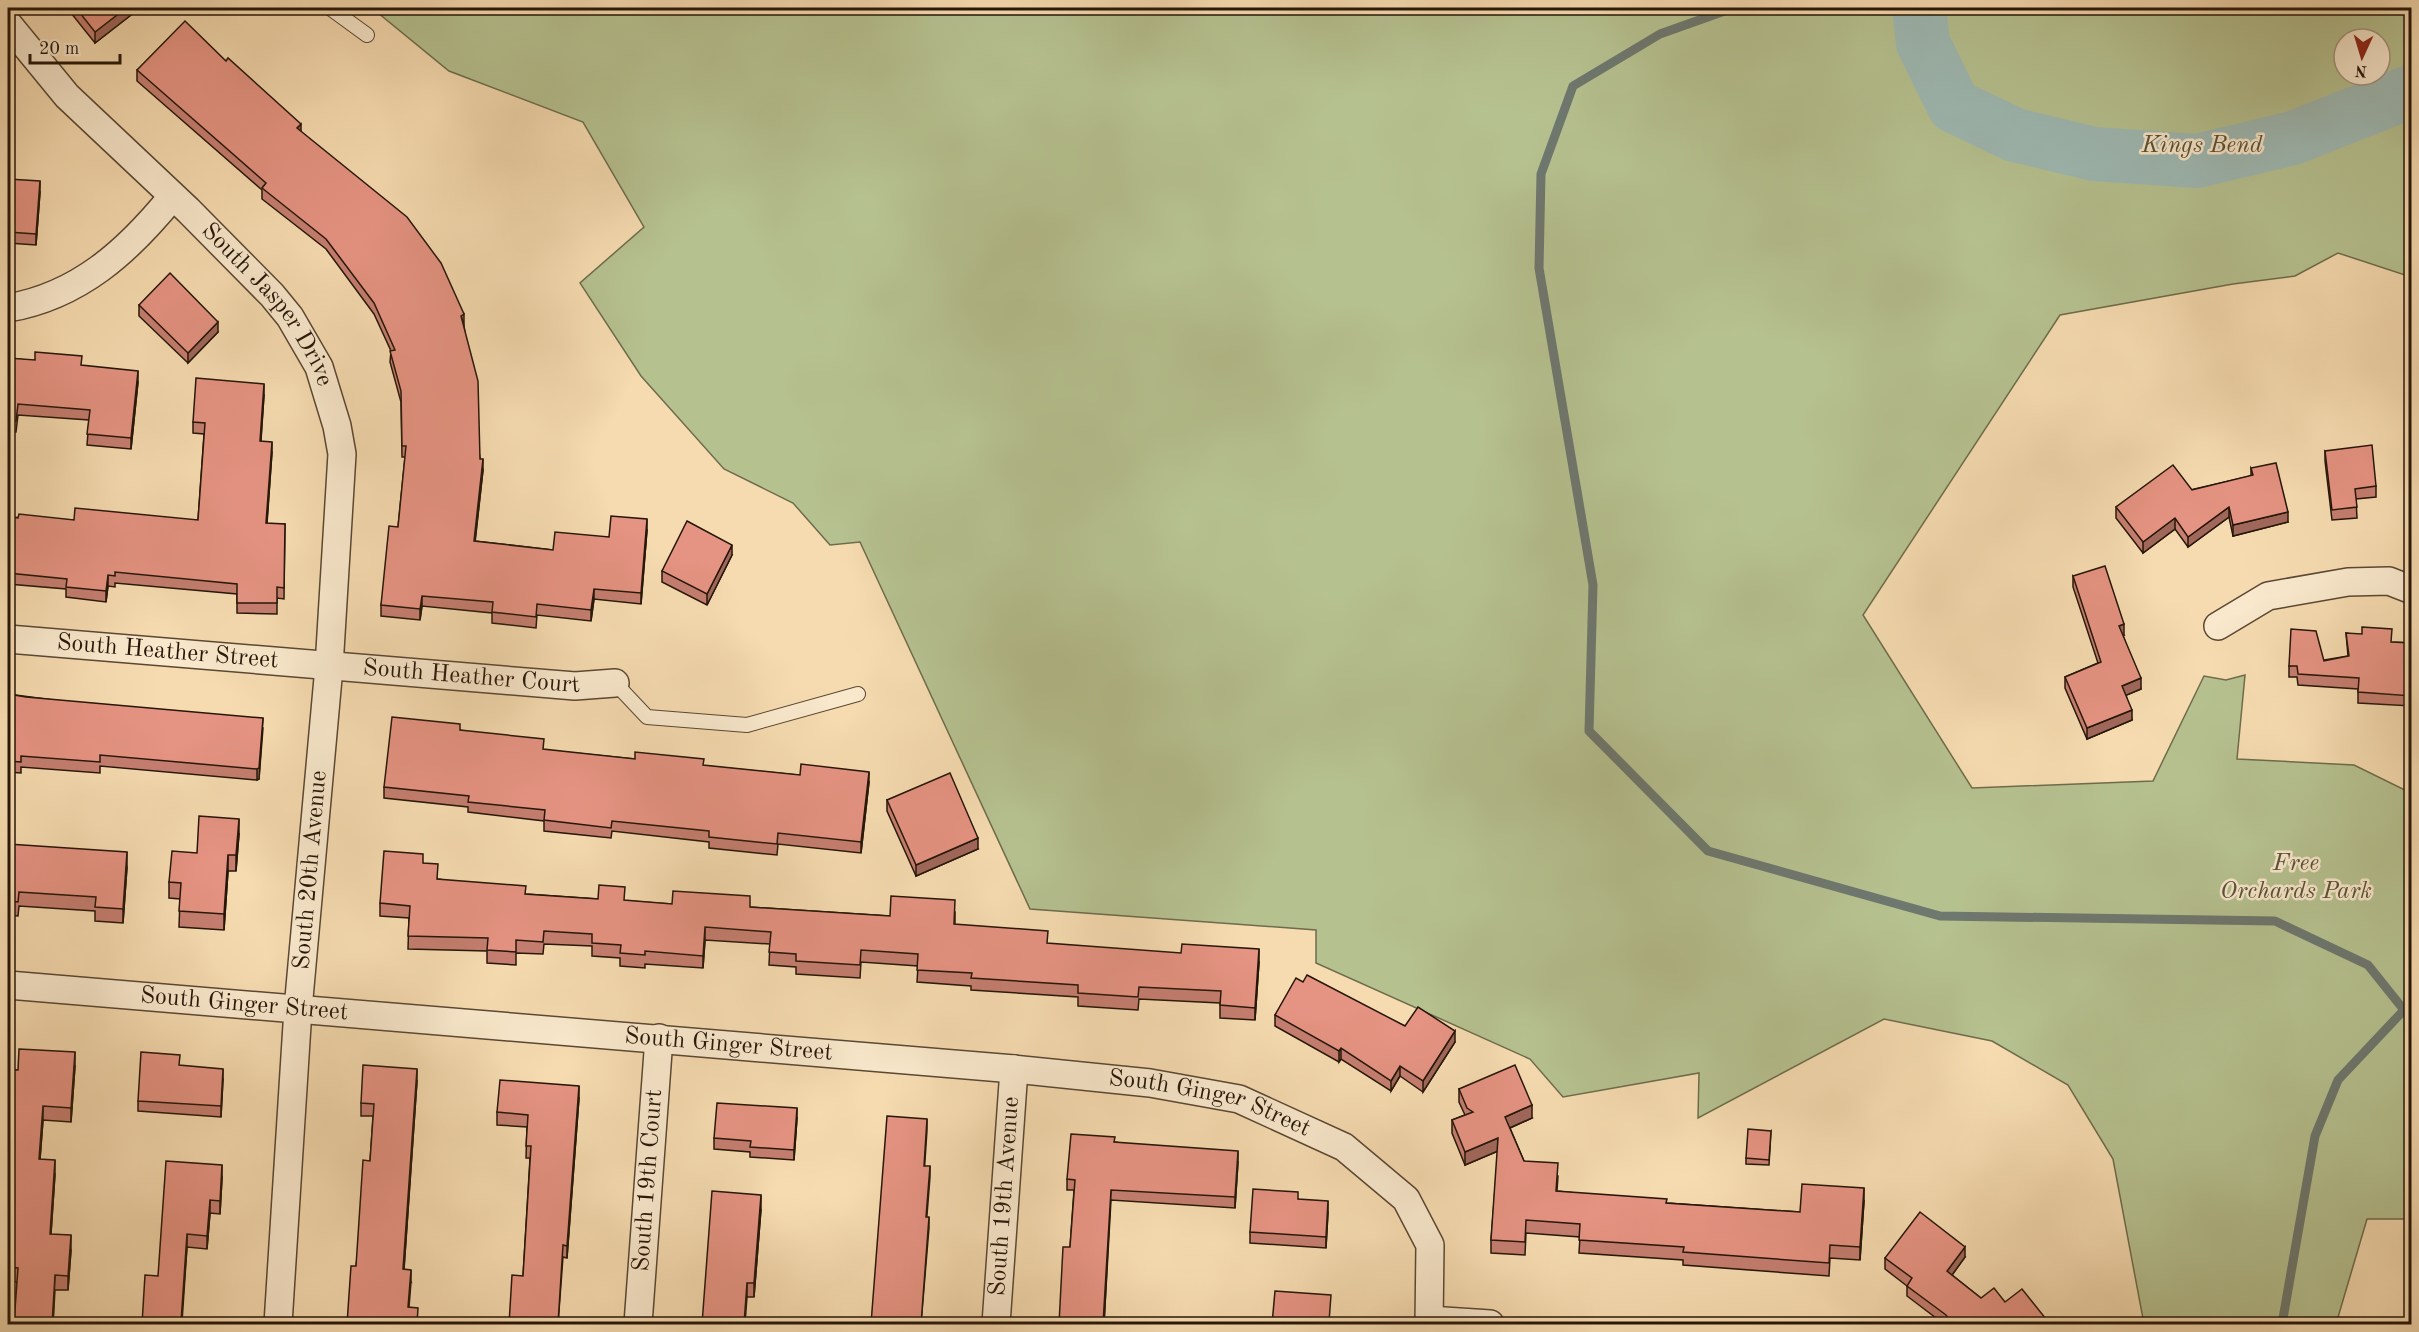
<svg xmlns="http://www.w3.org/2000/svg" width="2419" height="1332" viewBox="0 0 2419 1332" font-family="'Old Standard TT',serif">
  <rect width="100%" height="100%" fill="#f6dbb0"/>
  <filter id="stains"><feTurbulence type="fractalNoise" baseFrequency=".00333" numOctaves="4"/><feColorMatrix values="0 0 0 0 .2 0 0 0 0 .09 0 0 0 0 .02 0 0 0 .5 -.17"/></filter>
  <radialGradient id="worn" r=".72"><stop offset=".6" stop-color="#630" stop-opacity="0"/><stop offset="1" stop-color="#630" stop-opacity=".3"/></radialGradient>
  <path fill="#b6c190" stroke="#6e6c4c" stroke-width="1.5" fill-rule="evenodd" d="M 372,8 L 2411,8 L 2411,277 L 2338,253 L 2295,276 L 2233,284 L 2060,315 L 1863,615 L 1972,788 L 2153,781 L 2204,676 L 2226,680 L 2245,675 L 2237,759 L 2354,765 L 2411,793 L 2411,1219 L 2367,1219 L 2336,1324 L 2144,1324 L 2113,1159 L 2068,1085 L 1992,1041 L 1884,1019 L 1698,1118 L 1699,1073 L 1563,1097 L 1530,1059 L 1316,963 L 1316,930 L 1030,909 L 860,542 L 830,545 L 793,503 L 724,469 L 641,376 L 580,283 L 644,227 L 583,122 L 449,71 ZM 2344,39 L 2380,39 L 2380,75 L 2344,75 Z"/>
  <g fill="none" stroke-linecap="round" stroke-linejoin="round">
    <g stroke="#6e786f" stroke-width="9">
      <polyline points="1733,8 1660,34 1573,86 1541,174 1539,268 1593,585 1589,731 1708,851 1940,916 2275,921 2368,965 2404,1010 2412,1012"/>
      <polyline points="2282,1324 2315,1136 2338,1080 2404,1010"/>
    </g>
    <polyline stroke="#9eb9b3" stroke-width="54" points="1919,8 1923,43 1954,106 2015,135 2094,154 2197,161 2293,138 2412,91"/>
    <g stroke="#5a4733" stroke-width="16">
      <g id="service">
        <polyline points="330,8 367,35"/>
        <polyline points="615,683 647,717 747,725 858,694"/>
      </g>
    </g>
    <g stroke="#5a4733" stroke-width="30">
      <g id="minor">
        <path id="s1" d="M 8,24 L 67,96 L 188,210 L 272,295 L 290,317 L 319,367 L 337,426 L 342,454 L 329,667 L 298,1009 L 278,1324"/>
        <path d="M 8,308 C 79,296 128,251 172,197"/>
        <polyline points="2218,626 2268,596 2348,582 2389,581 2412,590"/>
        <path id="s2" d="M 8,639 L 575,686 L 615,683"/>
        <path id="s3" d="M 8,985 L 1014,1069 L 1150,1083 L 1239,1099 L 1344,1147 L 1406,1199 L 1430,1245 L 1429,1324"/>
        <polyline points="1429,1320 1490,1324"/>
        <path id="s4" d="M 638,1324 L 659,1038"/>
        <path id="s5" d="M 996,1324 L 1014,1069"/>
      </g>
    </g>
    <use href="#service" stroke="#f9e8cc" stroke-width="14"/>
    <use href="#minor" stroke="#f9e8cc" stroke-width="27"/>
  </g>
  <g fill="#c57e70" stroke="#261609" stroke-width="1.5">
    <polygon points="67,8 140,8 95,43"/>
    <polygon points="137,70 301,132 464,325 480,459 483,470 475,541 553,550 609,537 647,530 641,604 594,599 591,621 537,615 536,628 492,623 492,613 422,606 420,620 381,616 381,605 398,527 405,457 402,457 401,402 390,362 391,351 374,314 326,249 262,199 262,190 137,81"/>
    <polygon points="8,179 40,192 36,245 8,243"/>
    <polygon points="139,305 218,332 188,363 139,316"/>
    <polygon points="8,358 82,366 138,382 131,449 87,445 89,420 18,415 16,432 8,431"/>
    <polygon points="264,395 261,441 272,452 267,524 285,524 284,599 277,598 277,614 237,613 237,594 115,583 115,587 108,586 106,602 66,597 66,589 8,584 8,517 74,520 198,520 204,434 193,433 193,422"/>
    <polygon points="2325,451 2376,486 2376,497 2356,499 2357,518 2332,520 2325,461"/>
    <polygon points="2251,468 2288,522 2233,536 2229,517 2188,547 2175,529 2143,553 2116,518 2116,507 2251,476"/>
    <polygon points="732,555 707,605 662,582 662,571"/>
    <polygon points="2073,576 2124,635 2123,635 2141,689 2126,695 2132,720 2087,739 2065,688 2065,677 2098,663 2073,587"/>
    <polygon points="2346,633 2391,642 2412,643 2412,706 2358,703 2358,689 2298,685 2297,677 2289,677 2289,666 2348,656"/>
    <polygon points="8,694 263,728 259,779 257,780 100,766 100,773 21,767 21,773 8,772"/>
    <polygon points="460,730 544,750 869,782 861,853 778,844 777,855 709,848 709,842 612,831 611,838 544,831 544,821 468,812 468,807 384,798 384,787"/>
    <polygon points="887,800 978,849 916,876 887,811"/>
    <polygon points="239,834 236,871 228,871 224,930 179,927 180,899 169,898 169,882 197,853"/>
    <polygon points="8,844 127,867 123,923 95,921 95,911 19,906 18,916 8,915"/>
    <polygon points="423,863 438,879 526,894 672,904 750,907 890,916 955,912 955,925 1048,944 1259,962 1255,1020 1220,1018 1220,1003 1139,999 1138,1010 1078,1006 1078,997 971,990 971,986 917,982 918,966 861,962 860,978 796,974 796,967 769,965 770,944 705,940 703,968 645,964 645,968 620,966 620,958 592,956 592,946 544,944 543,954 516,953 516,965 487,963 487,951 408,949 409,918 380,916 380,903"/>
    <polygon points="1303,982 1405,1026 1455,1042 1423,1092 1400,1076 1391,1091 1341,1059 1339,1062 1275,1026 1275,1015"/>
    <polygon points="75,1066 71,1122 43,1120 40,1159 55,1174 51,1234 71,1250 68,1290 55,1290 53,1324 14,1324 17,1282 8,1281 8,1070 18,1070"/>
    <polygon points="223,1079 221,1117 138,1111 138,1101"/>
    <polygon points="417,1081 404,1270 411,1282 356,1266 370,1161 373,1116 361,1116 361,1103"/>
    <polygon points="1459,1089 1532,1118 1510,1128 1524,1161 1558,1176 1557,1191 1667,1203 1800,1212 1864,1201 1860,1260 1830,1258 1829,1276 1683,1265 1683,1260 1579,1253 1580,1237 1526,1233 1525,1255 1491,1253 1491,1240 1498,1151 1465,1165 1452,1133 1452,1120 1465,1115 1459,1102"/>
    <polygon points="579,1098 567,1258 563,1257 558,1324 509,1324 523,1276 530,1158 526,1158 527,1127 497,1125 497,1112"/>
    <polygon points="797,1118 794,1160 750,1157 750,1152 714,1149 714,1138"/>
    <polygon points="1771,1131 1769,1165 1746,1164 1746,1158"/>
    <polygon points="1115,1142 1238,1162 1235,1208 1111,1200 1104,1324 1059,1324 1070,1247 1074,1190 1067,1190 1067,1179"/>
    <polygon points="222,1178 220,1214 210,1213 207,1249 187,1247 182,1322 142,1324 158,1276"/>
    <polygon points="1298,1199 1328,1212 1326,1248 1250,1243 1250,1232"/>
    <polygon points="761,1209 754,1297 747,1297 702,1324"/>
    <polygon points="1965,1257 1952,1275 1981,1298 2005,1302 2050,1324 1944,1324 1907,1296 1907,1286 1885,1269 1885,1258"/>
  </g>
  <g fill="#a0675b" stroke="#261609" stroke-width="1.5">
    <polygon points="126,8 140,8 95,43 95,32"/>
    <polygon points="301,124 301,134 297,128"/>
    <polygon points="40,181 40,192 36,245 36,234"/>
    <polygon points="464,314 464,325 461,316"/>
    <polygon points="218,322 218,332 188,363 188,353"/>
    <polygon points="138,371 138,382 131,449 131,438"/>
    <polygon points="264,384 264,395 260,451 260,441"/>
    <polygon points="272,442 272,452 266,534 266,523"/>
    <polygon points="483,459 483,470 474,552 474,541"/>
    <polygon points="2229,507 2229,517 2188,547 2188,537"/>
    <polygon points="2288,512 2288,522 2233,536 2233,525"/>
    <polygon points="2175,518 2175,529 2143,553 2143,542"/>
    <polygon points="647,519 647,530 641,604 641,593"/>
    <polygon points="732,545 732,555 707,605 707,594"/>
    <polygon points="108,575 108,586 106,602 106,591"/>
    <polygon points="594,589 594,599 591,621 591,610"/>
    <polygon points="422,596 422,606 420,620 420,609"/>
    <polygon points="2124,624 2124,635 2119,637 2119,626"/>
    <polygon points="2141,678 2141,689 2122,697 2122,686"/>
    <polygon points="2132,710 2132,720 2087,739 2087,728"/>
    <polygon points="263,718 259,779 257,780 257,769"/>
    <polygon points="869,772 869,782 861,853 861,842"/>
    <polygon points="239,819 239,834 236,871 236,855"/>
    <polygon points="978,838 978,849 916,876 916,865"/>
    <polygon points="127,852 127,867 123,923 123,909"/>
    <polygon points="228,855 228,871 224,930 224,914"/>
    <polygon points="705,927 705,940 703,968 703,956"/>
    <polygon points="1259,949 1259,962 1255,1020 1255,1008"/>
    <polygon points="1455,1031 1455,1042 1423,1092 1423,1081"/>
    <polygon points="1341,1048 1341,1059 1339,1062 1339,1051"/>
    <polygon points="75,1052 75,1066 71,1122 71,1108"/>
    <polygon points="1400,1066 1400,1076 1391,1091 1391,1081"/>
    <polygon points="223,1069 223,1079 221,1117 221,1106"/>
    <polygon points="417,1069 417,1081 403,1282 403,1269"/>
    <polygon points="579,1086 579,1098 567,1258 567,1246"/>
    <polygon points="1532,1105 1532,1118 1505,1130 1505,1117"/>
    <polygon points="43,1106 43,1120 39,1173 39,1159"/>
    <polygon points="797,1108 797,1118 794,1160 794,1150"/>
    <polygon points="927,1119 927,1130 924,1176 924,1166"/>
    <polygon points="1498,1138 1498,1151 1465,1165 1465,1152"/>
    <polygon points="1238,1151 1238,1162 1235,1208 1235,1197"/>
    <polygon points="55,1160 55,1174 50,1248 50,1234"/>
    <polygon points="222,1165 222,1178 220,1214 220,1201"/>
    <polygon points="930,1166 930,1177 926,1228 926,1217"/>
    <polygon points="1864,1188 1864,1201 1860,1260 1860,1247"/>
    <polygon points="1111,1190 1104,1324 1103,1324"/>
    <polygon points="761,1195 761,1209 754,1297 754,1283"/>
    <polygon points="210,1200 210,1213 207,1249 207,1236"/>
    <polygon points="1328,1201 1328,1212 1326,1248 1326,1237"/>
    <polygon points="929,1217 929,1228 921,1324"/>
    <polygon points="187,1234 187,1247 181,1324"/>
    <polygon points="71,1235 71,1250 68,1290 68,1276"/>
    <polygon points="1965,1247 1965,1257 1947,1282 1947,1271"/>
    <polygon points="411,1270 411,1282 408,1320 408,1307"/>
    <polygon points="55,1275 53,1324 52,1324"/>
    <polygon points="747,1283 747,1297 745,1324 744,1324"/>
  </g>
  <g fill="#e59382" stroke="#261609" stroke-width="1.5">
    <polygon points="76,8 126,8 95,32"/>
    <polygon points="185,21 226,61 228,58 301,124 297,128 407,217 441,263 464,314 461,316 478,381 480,459 483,459 474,541 553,550 555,532 609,537 611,516 647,519 641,593 594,589 591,610 537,604 536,617 492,612 493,602 422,596 420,609 381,605 389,526 398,527 406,446 402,446 401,391 390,351 395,350 374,303 326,239 262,188 266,183 137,70"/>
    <polygon points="8,179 40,181 36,234 8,232"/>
    <polygon points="170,273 218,322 188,353 139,305"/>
    <polygon points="35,352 82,356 81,365 138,371 131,438 87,434 90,410 18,404 16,421 8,421 8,358 35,360"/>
    <polygon points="196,378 264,384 260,441 272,442 266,523 285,524 284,588 277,587 277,603 237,603 237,584 115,572 115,576 108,575 106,591 66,587 67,579 8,573 8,517 18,518 19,514 74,520 75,508 198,520 205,423 193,422"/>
    <polygon points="2372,445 2376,486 2355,489 2357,507 2332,510 2325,451"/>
    <polygon points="2276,463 2288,512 2233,525 2229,507 2188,537 2175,518 2143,542 2116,507 2173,465 2192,490 2253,475 2251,468"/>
    <polygon points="687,521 732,545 707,594 662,571"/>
    <polygon points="2105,566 2124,624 2119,626 2141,678 2122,686 2132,710 2087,728 2065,677 2101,662 2073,576"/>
    <polygon points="2362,627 2392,629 2391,642 2412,643 2412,696 2358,692 2359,678 2298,674 2297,666 2289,666 2291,629 2316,631 2324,661 2349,656 2346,633 2362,634"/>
    <polygon points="8,694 26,697 263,718 259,768 257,769 100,755 100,762 21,756 21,762 8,761"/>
    <polygon points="392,717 460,724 460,730 544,739 543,749 635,759 635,752 704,759 703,765 800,775 801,764 869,772 861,842 778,833 777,844 709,837 709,831 612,821 611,828 544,820 545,810 468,802 469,796 384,787"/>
    <polygon points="950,773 978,838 916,865 887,800"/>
    <polygon points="199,816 239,819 236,855 228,855 224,914 179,911 181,883 169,882 172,851 197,853"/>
    <polygon points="8,844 127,852 123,909 95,907 96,897 19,892 18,902 8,901"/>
    <polygon points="384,851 423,854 423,863 438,864 437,879 526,886 525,894 598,899 599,885 625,887 624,900 672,904 673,891 750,896 750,907 890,916 891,896 955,900 954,924 1048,931 1047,943 1181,953 1182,944 1259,949 1255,1008 1220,1005 1221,991 1139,987 1138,997 1078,993 1078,985 971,978 972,973 917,970 918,954 861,950 860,965 796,961 796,954 769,952 771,932 705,927 703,956 645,951 645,955 620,953 621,945 592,943 592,934 544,931 543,942 516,940 516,952 487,950 488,938 408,936 410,906 380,903"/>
    <polygon points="1307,975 1405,1026 1418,1007 1455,1031 1423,1081 1400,1066 1391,1081 1341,1048 1339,1051 1275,1015 1296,978 1303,982"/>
    <polygon points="19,1049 75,1052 71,1108 43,1106 39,1159 55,1160 50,1234 71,1235 68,1276 55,1275 52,1324 14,1323 18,1268 8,1267 8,1070 18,1070"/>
    <polygon points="141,1052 180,1055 179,1065 223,1069 221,1106 138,1101"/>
    <polygon points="363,1065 417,1069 403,1269 411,1270 408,1307 418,1308 417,1324 347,1324 351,1266 356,1266 363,1160 370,1161 374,1104 361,1103"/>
    <polygon points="1515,1065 1532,1105 1505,1117 1524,1161 1558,1163 1556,1191 1667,1199 1666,1203 1800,1212 1802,1184 1864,1188 1860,1247 1830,1245 1829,1263 1683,1252 1684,1247 1579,1240 1580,1224 1526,1220 1525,1242 1491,1240 1498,1138 1465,1152 1452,1120 1473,1112 1467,1108 1459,1089"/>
    <polygon points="500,1080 579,1086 567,1246 563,1245 558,1324 509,1324 512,1275 523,1276 531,1146 526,1146 528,1115 497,1112"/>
    <polygon points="717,1103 797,1108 794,1150 750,1147 751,1141 714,1138"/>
    <polygon points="887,1116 927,1119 924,1166 930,1166 926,1217 929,1217 921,1324 868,1324 871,1324"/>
    <polygon points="1748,1129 1771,1131 1769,1160 1746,1158"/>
    <polygon points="1071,1134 1115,1137 1114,1142 1238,1151 1235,1197 1111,1190 1103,1324 1059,1324 1063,1247 1070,1247 1075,1180 1067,1179"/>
    <polygon points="166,1161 222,1165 220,1201 210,1200 207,1236 187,1234 181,1322 208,1324 142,1324 145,1275 158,1276"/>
    <polygon points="1253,1189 1298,1192 1298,1199 1328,1201 1326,1237 1250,1232"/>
    <polygon points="712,1191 761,1195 754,1283 747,1283 744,1324 702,1324"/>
    <polygon points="1920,1212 1965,1247 1947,1271 1981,1298 1994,1288 2005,1302 2022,1289 2050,1324 1953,1324 1946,1315 1907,1286 1912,1278 1885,1258"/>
    <polygon points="1275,1291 1331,1295 1329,1322 1348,1323 1348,1324 1272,1324"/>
  </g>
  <g text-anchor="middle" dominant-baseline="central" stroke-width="5" stroke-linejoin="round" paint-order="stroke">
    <g font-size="24" font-style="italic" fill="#585238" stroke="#f9e8cc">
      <text x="2202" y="146">Kings Bend</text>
      <text x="2296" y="864">Free<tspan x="2296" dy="28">Orchards Park</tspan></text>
    </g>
    <g font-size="24" fill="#261609" stroke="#f9e8cc">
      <text stroke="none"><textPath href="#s1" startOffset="384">South Jasper Drive</textPath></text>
      <text stroke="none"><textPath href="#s2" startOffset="160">South Heather Street</textPath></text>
      <text stroke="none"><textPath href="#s2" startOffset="465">South Heather Court</textPath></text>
      <text transform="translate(311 870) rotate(-85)">South 20th Avenue</text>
      <text stroke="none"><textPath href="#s3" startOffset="237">South Ginger Street</textPath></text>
      <text stroke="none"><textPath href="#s3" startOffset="723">South Ginger Street</textPath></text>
      <text stroke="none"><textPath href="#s3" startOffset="1209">South Ginger Street</textPath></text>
      <text stroke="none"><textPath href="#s4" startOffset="144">South 19th Court</textPath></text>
      <text stroke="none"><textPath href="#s5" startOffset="128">South 19th Avenue</textPath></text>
    </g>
  </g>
  <rect width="2419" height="1332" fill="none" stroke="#f6dbb0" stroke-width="30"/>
  <rect x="9" y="9" width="2401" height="1314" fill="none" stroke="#261609" stroke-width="3"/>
  <rect x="15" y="15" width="2389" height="1302" fill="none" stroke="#261609" stroke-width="1.5"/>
  <g transform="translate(2362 57) rotate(184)"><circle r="28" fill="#f9e8cc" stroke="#a5947e" stroke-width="1.5"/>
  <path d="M0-4.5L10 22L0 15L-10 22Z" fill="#8f2418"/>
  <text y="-9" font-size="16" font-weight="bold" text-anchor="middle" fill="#261609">N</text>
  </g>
  <path d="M30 54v9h90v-9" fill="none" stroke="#261609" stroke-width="3"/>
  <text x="39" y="54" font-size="18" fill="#261609" stroke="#f9e8cc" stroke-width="4.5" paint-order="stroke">20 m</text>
  <rect width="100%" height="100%" filter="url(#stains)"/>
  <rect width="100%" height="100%" fill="url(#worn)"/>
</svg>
